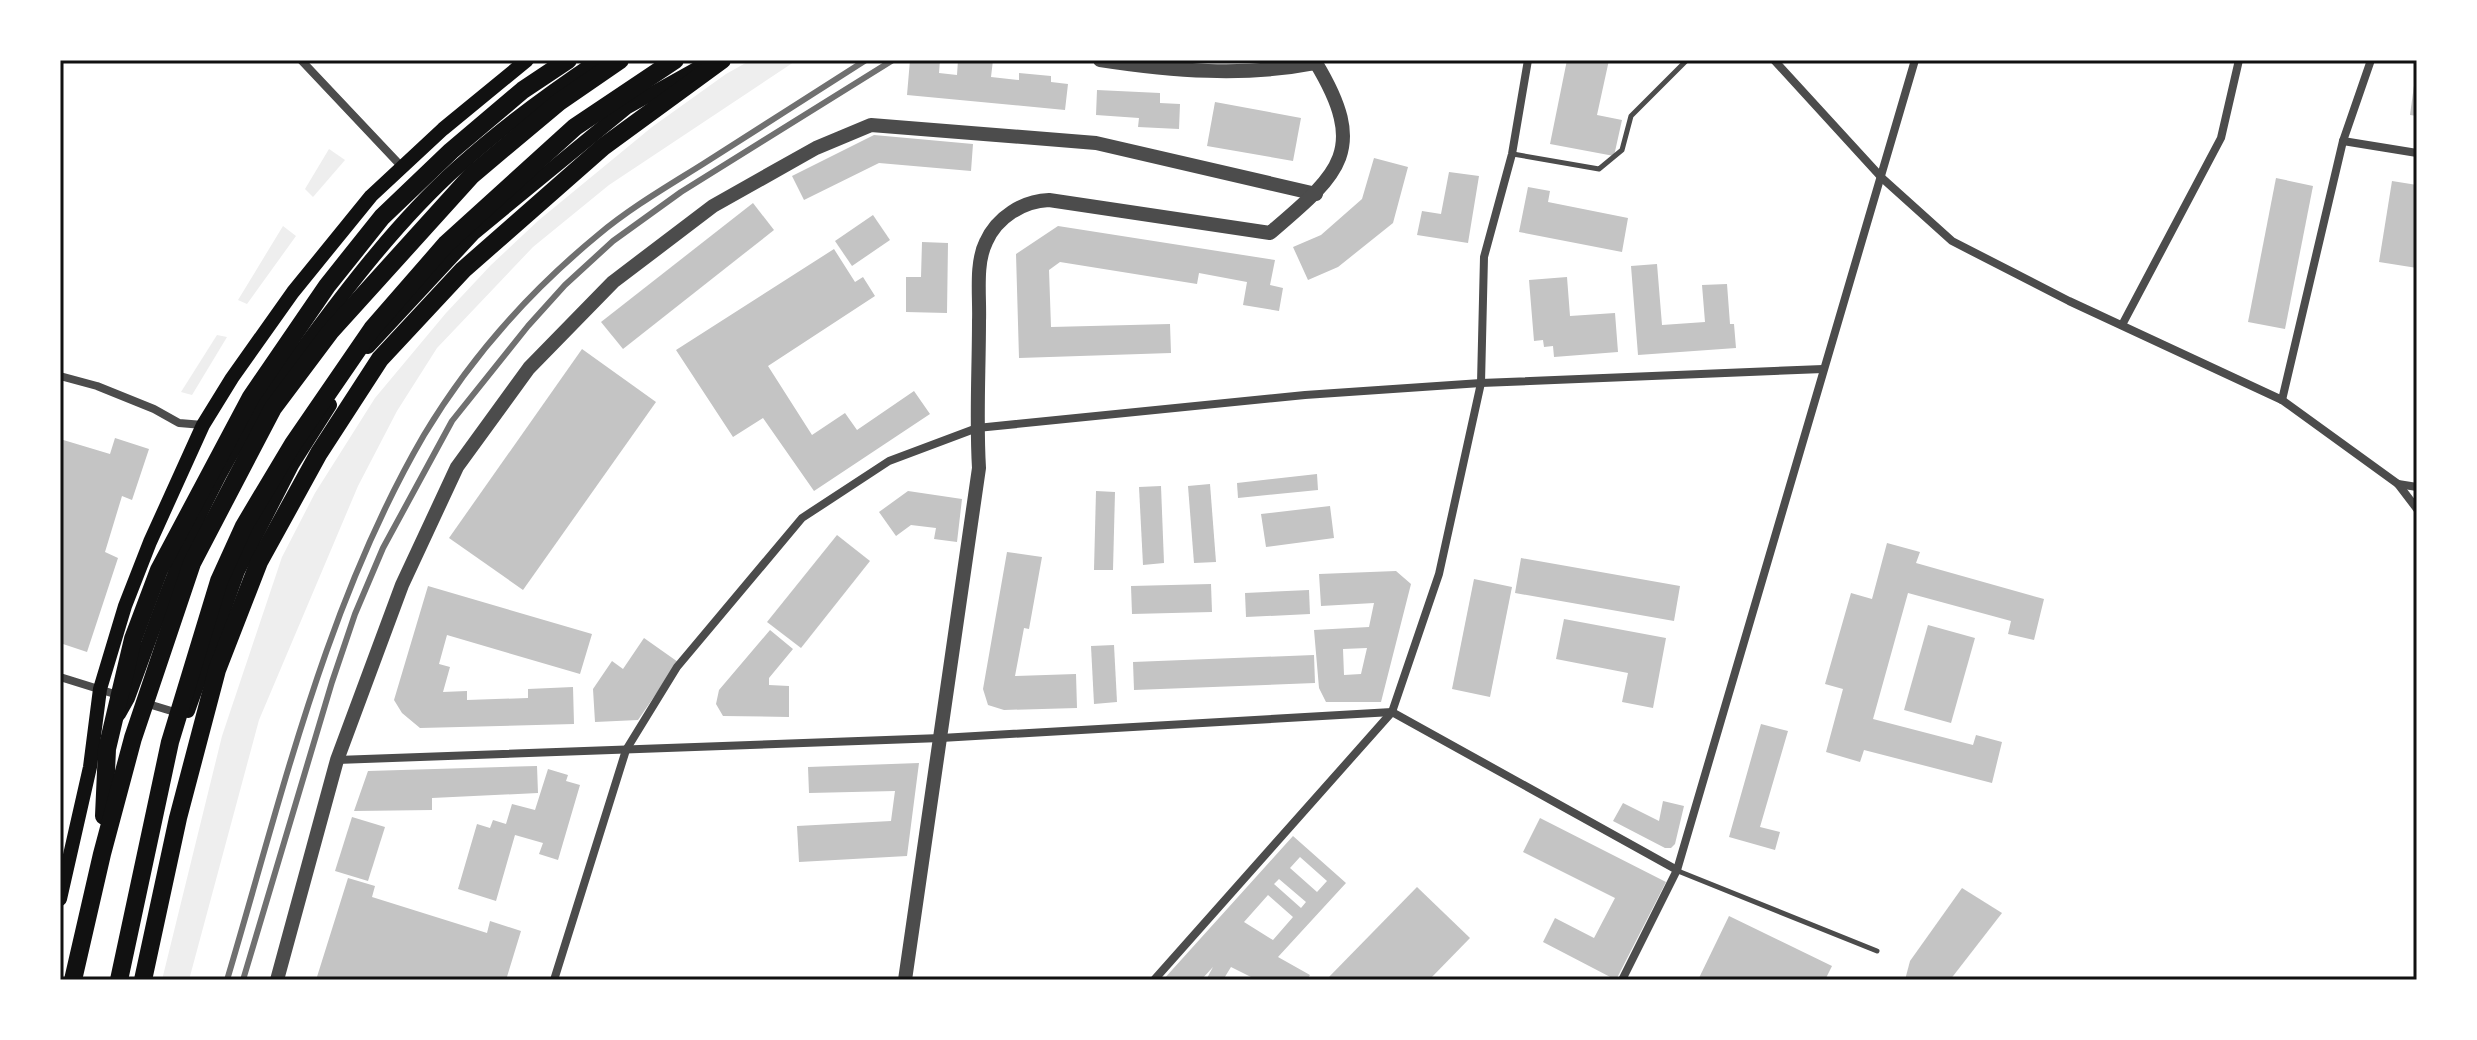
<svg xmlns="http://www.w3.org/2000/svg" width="2477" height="1040" viewBox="0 0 2477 1040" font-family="Helvetica,sans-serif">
  <rect width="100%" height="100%" fill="#fff"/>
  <g fill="#eee">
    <polygon points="751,60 797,60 609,185 533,247 437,348 397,411 358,486 259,720 189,980 162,980 222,736 282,557 315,493 375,398 446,313 491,265 539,220 652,127 726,74"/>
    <polygon points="329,149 345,160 313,197 305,189"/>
    <polygon points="283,226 296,236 247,304 238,300"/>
    <polygon points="217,335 227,337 192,395 181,392"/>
  </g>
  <g fill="#c4c4c4" fill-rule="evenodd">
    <polygon points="910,60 940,60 939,73 957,75 958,60 993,60 991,77 1019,80 1019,73 1051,76 1051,82 1068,84 1065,110 907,95"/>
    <polygon points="1567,60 1609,60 1597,115 1622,120 1614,156 1550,144"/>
    <polygon points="2415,78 2417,78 2417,116 2410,115"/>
    <polygon points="1097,90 1160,93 1160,103 1180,104 1179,129 1138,127 1139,118 1096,115"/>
    <polygon points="1215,102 1301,118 1293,161 1207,146"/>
    <polygon points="874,135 973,144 971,171 879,163 804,200 792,176"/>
    <polygon points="1374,158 1408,167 1393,223 1338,267 1308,280 1293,247 1321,235 1362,199"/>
    <polygon points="1449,172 1479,176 1468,243 1417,235 1422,211 1441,214"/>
    <polygon points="2276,178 2313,186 2285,329 2248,322"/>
    <polygon points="2392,181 2417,185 2417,268 2379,262"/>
    <polygon points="1528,187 1550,191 1548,202 1628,218 1622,252 1519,232"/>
    <polygon points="753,203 774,230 623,349 601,322"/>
    <polygon points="873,215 890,240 852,266 835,241"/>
    <polygon points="1058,226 1275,260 1270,285 1283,288 1279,311 1243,305 1247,282 1199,273 1197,284 1060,262 1049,270 1051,327 1170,324 1171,353 1019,358 1016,254"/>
    <polygon points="922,242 948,243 947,313 906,312 906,277 921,277"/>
    <polygon points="834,249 855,282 863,277 875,296 768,366 812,435 845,413 857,430 914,391 930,414 814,491 763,418 733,437 676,350"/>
    <polygon points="1657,264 1662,325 1705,322 1702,285 1727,284 1730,324 1734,324 1736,348 1638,355 1631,266"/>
    <polygon points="1567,277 1570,316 1615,313 1618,352 1554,357 1553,346 1544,347 1543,340 1534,341 1529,280"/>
    <polygon points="582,349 656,402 523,590 449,538"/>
    <polygon points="115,438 149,449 132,500 122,496 105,552 118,558 87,652 60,643 60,439 110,454"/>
    <polygon points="1317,474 1318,490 1238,498 1237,483"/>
    <polygon points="1210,484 1216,562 1194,563 1188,486"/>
    <polygon points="1161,486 1164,563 1143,565 1139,487"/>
    <polygon points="908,491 962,499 957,542 934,539 936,528 911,525 896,536 879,512"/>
    <polygon points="1096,491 1115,492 1113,570 1094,570"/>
    <polygon points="1330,506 1334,538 1266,547 1261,514"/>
    <polygon points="837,535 870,561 801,648 767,622"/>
    <polygon points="1887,543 1920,552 1916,563 2044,599 2034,640 2008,634 2011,621 1908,593 1873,719 1973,745 1976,735 2002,742 1992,783 1864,750 1860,762 1826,752 1843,689 1825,684 1851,593 1872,599"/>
    <polygon points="1007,552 1042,557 1029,629 1024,628 1015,676 1076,674 1077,708 1004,710 988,705 983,689"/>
    <polygon points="1521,558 1680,586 1674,621 1515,593"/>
    <path d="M 1396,571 L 1411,584 L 1381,702 L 1326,702 L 1319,688 L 1314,630 L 1369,627 L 1374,603 L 1321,606 L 1319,574 ZM 1367,648 L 1361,674 L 1344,675 L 1343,649 Z"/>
    <polygon points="1474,579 1512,587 1490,697 1452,689"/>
    <polygon points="1211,584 1212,612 1132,614 1131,586"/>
    <polygon points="428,586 592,634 580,674 447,635 439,664 450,667 443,692 467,691 467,700 528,698 528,689 573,687 574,724 420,728 402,713 394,700"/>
    <polygon points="1309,590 1310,614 1246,617 1245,593"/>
    <polygon points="1564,619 1666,638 1653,708 1622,702 1628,673 1556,659"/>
    <polygon points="1928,625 1975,638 1951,723 1904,710"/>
    <polygon points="770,630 793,649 769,678 769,685 789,686 789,717 723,716 716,704 719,690"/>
    <polygon points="644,638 678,662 638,720 595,722 593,689 612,661 623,669"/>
    <polygon points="1114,645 1117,702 1094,704 1091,646"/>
    <polygon points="1314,655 1315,683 1134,690 1133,662"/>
    <polygon points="1761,724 1788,731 1760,827 1780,832 1775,850 1729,837"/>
    <polygon points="919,763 907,856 799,862 797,826 891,821 895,791 809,793 808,767"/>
    <polygon points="537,766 538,793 432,798 432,810 354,811 368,771"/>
    <polygon points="548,769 568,775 566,781 580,785 558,860 539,854 543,843 515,835 496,901 458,889 477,824 490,828 493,820 506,824 512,804 535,810"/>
    <polygon points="1663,801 1684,806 1675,844 1671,848 1665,848 1613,821 1623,803 1659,821"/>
    <polygon points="352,817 385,827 368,881 335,871"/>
    <polygon points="1540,818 1666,882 1616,980 1543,942 1555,918 1594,938 1615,898 1523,852"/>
    <path d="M 1293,836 L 1346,883 L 1278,957 L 1310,975 L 1307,980 L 1257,980 L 1231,967 L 1223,980 L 1206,980 L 1213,967 L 1201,980 L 1163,980 ZM 1300,857 L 1327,881 L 1317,892 L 1290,868 ZM 1279,879 L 1306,902 L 1301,908 L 1274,884 ZM 1268,895 L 1293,917 L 1273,940 L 1244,922 Z"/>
    <polygon points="348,878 375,886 372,897 487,933 490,921 521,931 506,980 316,980"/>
    <polygon points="1417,887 1470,938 1429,980 1326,980"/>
    <polygon points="1962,888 2002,913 1950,980 1905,980 1910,961"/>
    <polygon points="1729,916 1832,966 1825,980 1698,980"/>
  </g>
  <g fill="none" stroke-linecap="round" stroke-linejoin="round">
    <g stroke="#4c4c4c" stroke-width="5">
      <polyline points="1513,154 1599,169 1622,150 1631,116 1687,60"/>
      <polyline points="1678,871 1877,951"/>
    </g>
    <g stroke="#4c4c4c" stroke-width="8">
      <polyline points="301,60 402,167"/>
      <polyline points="1774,60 1882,178 1952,241 2069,301 2282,400 2398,484 2417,487"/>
      <polyline points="2343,141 2417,153"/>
      <polyline points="2122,325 2221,138 2239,60"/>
      <polyline points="60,376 97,386 154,409 179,423 203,425"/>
      <polyline points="2282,400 2343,141 2371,60"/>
      <polyline points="2398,484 2417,509"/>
      <polyline points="60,677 121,696"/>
      <polyline points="145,703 178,713"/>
      <polyline points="337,760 941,738 1392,712 1677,870"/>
      <polyline points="554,980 626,750 677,667 802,518 889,461 977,428 1305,395 1481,383 1823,369"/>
      <polyline points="1154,980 1392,712 1439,574 1481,383 1484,257 1512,154 1528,60"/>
      <polyline points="1622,980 1677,870 1915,60"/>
    </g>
    <g stroke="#4c4c4c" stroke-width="14">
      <polyline points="277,980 337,760 402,585 457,467 529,368 613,282 713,206 816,148 871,125 1096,143 1316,194"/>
      <path d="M 905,980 L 979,468 C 976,419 979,370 979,321 C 980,297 975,264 986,242 C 997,217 1023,201 1049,200 L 1270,233 C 1339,174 1369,151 1316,63 C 1244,77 1172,71 1100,60"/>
    </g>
    <g stroke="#111" stroke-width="14">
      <polyline points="368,347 474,233 626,108 705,64"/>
      <polyline points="188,711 238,571 292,465 330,405"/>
      <path d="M 119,714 L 128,698 C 154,628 178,557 212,490 C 236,441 269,395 300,352 C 348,287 398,221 458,167 C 501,128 550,92 598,60"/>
      <polyline points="60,899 90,767 100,689 125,606 150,542 203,425 232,378 293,292 371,196 443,129 527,60"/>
    </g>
    <g stroke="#111" stroke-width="18">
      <polyline points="104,816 107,749 133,639 159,570 251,397 327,286 382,217 451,151 523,90 568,60"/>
      <polyline points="73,980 102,854 133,738 192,563 273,408 330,332 472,175 559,102 620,60"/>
      <polyline points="119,980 170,742 219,581 244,526 293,444 372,329 446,244 575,127 675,60"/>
      <polyline points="143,980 178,818 217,670 259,562 319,453 380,359 463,270 603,147 722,60"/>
    </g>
    <g stroke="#707070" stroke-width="6">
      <path d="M 227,980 C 282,796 326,603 424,435 C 469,360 530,291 598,235 C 630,208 668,186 703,164 C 757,129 812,95 866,60"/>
      <polyline points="243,980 332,682 355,614 383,548 452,421 528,326 565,285 613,241 681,192 893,60"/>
    </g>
  </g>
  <rect width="2477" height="1040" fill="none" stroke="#ffffff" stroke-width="124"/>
  <rect x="62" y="62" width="2353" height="916" fill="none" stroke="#111" stroke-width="3"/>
</svg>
